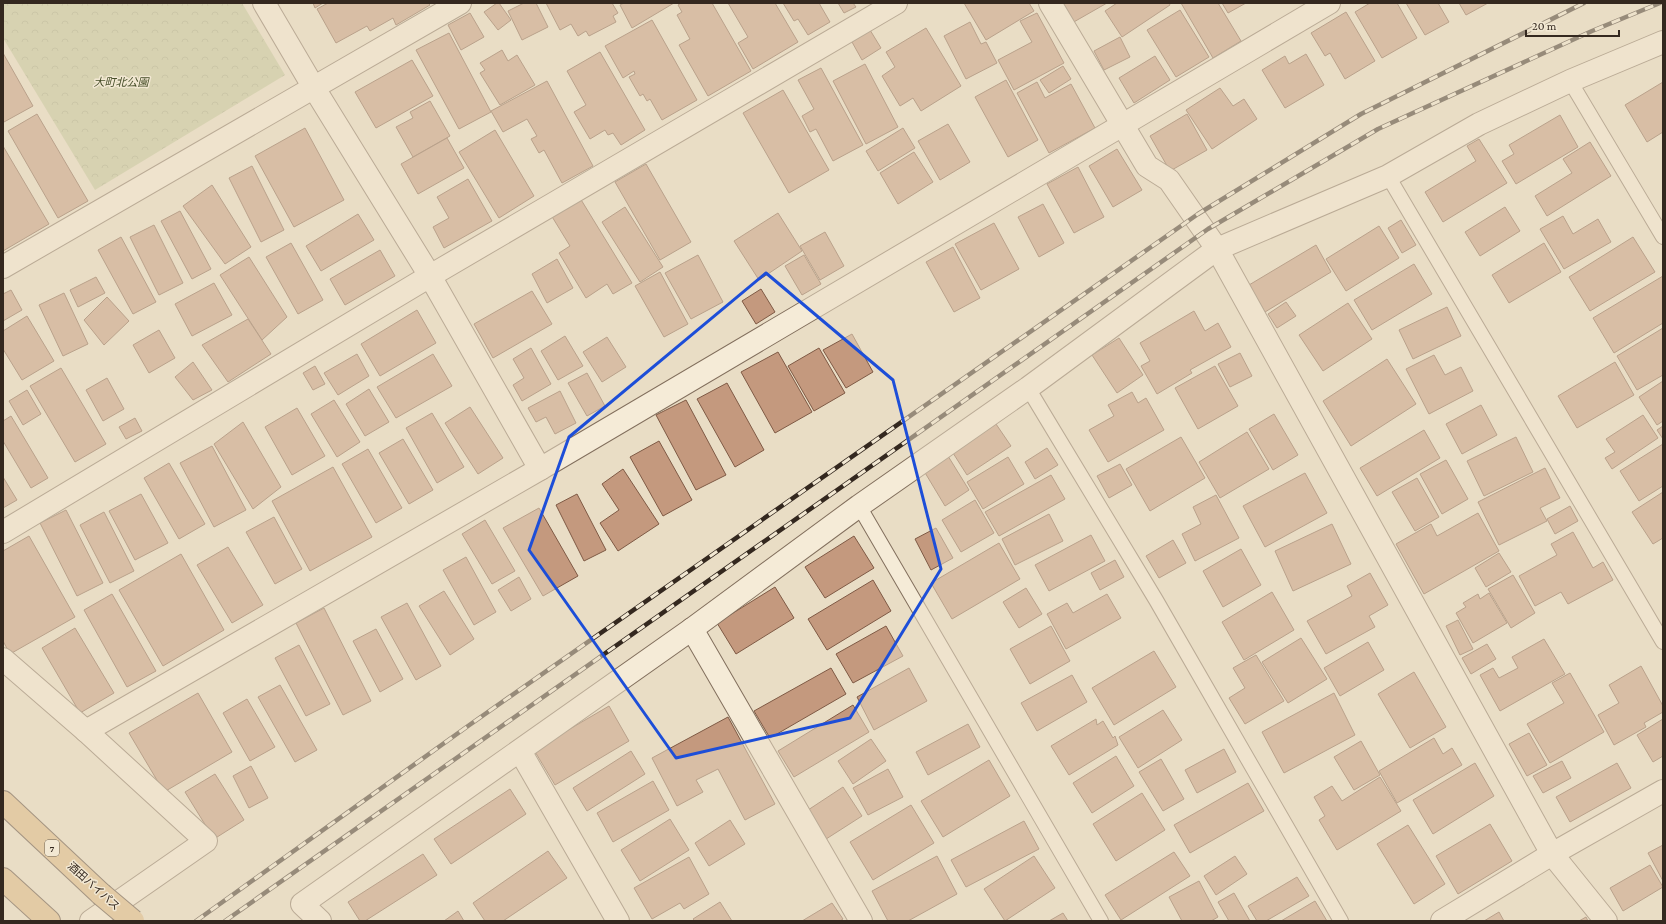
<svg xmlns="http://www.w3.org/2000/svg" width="1666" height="924" viewBox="0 0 1666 924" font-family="'Crimson Pro','Noto Sans JP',serif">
  <defs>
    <pattern id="park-crowns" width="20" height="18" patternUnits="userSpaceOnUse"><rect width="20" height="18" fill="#c2c69a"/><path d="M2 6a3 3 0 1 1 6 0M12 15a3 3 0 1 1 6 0" fill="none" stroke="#a7aa84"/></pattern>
  </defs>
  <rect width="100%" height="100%" fill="#e9ddc5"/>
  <polygon fill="url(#park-crowns)" points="3,3 242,3 285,75 95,190 3,38"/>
  <g fill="#c4997e" stroke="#7f5a45">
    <polygon points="313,3 323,3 315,8"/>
    <polygon points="328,3 428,3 430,5 396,25 393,18 370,31 367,26 336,43 317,9"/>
    <polygon points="497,3 499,3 511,20 498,30 484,12"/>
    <polygon points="524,3 536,3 548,27 522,40 508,11"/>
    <polygon points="546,3 612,3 618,13 613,16 616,22 589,36 586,31 578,36 571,24 560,30"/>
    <polygon points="624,3 674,3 632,28 620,5"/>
    <polygon points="681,3 712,3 751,71 708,96 679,45 690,39 677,15 682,12 678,5"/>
    <polygon points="728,3 775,3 798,42 753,69 738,43 748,37"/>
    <polygon points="783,3 819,3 830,22 808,35 798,19 794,21"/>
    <polygon points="838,3 853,3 856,7 844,13"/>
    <polygon points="964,3 1029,3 1034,11 986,40"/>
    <polygon points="1061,3 1107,3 1072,23"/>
    <polygon points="1117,3 1169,3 1170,5 1122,37 1105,11"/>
    <polygon points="1181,3 1218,3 1241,41 1213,58"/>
    <polygon points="1222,3 1246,3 1228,13"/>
    <polygon points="1370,3 1397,3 1417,38 1382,58 1355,12"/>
    <polygon points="1406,3 1438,3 1449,22 1425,35"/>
    <polygon points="1459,3 1488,3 1466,15"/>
    <polygon points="1180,10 1209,57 1176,77 1147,30"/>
    <polygon points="1346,12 1375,61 1345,79 1330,53 1325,56 1311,33"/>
    <polygon points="470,13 484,37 461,50 448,25"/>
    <polygon points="1037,13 1064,63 1014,90 998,60 1032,42 1020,21"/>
    <polygon points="652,20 697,100 662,120 650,99 647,101 643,94 640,96 629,77 635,74 634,71 623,78 605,46"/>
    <polygon points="970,22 981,44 986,42 997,63 966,79 944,36"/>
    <polygon points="926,28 961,86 921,111 913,98 900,106 882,76 895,67 886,52"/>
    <polygon points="870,30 881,48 862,60 852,42"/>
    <polygon points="449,33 491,112 459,129 416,50"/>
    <polygon points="1120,37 1130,57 1104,70 1094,51"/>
    <polygon points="502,50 508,61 517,55 535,85 500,105 480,73 485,70 480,63"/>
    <polygon points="600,52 645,130 621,145 613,133 608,135 605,130 590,139 574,112 586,105 567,71"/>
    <polygon points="3,53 33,106 4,122 3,120"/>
    <polygon points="1306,54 1324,85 1285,108 1262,70 1285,56 1289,64"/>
    <polygon points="1155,56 1170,80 1134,103 1119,78"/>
    <polygon points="412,60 433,96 376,128 355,92"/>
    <polygon points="865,64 898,127 866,144 833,81"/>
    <polygon points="1063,66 1071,79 1049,93 1040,80"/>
    <polygon points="821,68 863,145 833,161 816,129 810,132 802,116 814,109 798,80"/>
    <polygon points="1006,80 1038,140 1008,157 975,97"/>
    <polygon points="547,81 593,166 562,183 544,150 539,153 531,139 537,136 527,119 503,132 491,111"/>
    <polygon points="1037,82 1045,98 1071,84 1095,128 1049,153 1017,93"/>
    <polygon points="1663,82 1663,132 1647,142 1625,105"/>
    <polygon points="1220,88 1233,106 1244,99 1257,119 1212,149 1186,110"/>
    <polygon points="783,90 829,170 789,193 743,113"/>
    <polygon points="430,101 450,136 413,157 396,127 413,118 410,112"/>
    <polygon points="37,114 88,201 58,218 8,131"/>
    <polygon points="1187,114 1207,150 1170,171 1150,136"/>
    <polygon points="1560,115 1578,147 1516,184 1502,161 1514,154 1509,145"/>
    <polygon points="948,124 970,162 940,180 918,141"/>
    <polygon points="305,128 344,200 294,227 255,156"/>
    <polygon points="903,128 915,148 878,171 866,151"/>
    <polygon points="495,130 534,196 499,218 459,152"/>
    <polygon points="447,138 464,168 418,194 401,164"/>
    <polygon points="1479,139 1507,183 1443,222 1425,192 1476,161 1467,146"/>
    <polygon points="1590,142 1611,176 1547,216 1535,196 1572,173 1563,159"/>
    <polygon points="3,146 49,224 3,251"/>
    <polygon points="1117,149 1142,190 1113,207 1089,166"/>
    <polygon points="914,152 933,182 898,204 880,173"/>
    <polygon points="646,164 691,242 660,260 615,182"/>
    <polygon points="252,166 284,230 261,242 229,178"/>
    <polygon points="1078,167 1104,217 1074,233 1047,184"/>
    <polygon points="468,179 492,221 444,248 433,227 449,218 437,197"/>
    <polygon points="212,185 251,247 225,264 183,206"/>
    <polygon points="580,198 632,283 613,294 607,284 586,298 559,253 570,246 551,215"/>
    <polygon points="1043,204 1064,243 1039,257 1018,217"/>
    <polygon points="625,207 663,267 640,282 602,222"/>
    <polygon points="1505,207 1520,231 1480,256 1465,232"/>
    <polygon points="180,211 211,269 192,279 161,221"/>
    <polygon points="778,213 802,251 759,280 734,241"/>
    <polygon points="358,214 374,240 321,271 306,246"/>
    <polygon points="1563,216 1573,234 1598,219 1611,242 1564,269 1540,229"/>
    <polygon points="1401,220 1416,245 1402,253 1388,228"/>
    <polygon points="994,223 1019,269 981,290 955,244"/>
    <polygon points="154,225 183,283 159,295 130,237"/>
    <polygon points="1379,226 1399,258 1346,291 1326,259"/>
    <polygon points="825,232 844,266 820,280 800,246"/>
    <polygon points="121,237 156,302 133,314 98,250"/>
    <polygon points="1633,237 1655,272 1590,311 1569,277"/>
    <polygon points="291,243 323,300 298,314 266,257"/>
    <polygon points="1544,243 1561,272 1509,303 1492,275"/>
    <polygon points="1316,245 1331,272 1265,312 1249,285"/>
    <polygon points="953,247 980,298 954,312 926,262"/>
    <polygon points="380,250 395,276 345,305 330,279"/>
    <polygon points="698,255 723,302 691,319 665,273"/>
    <polygon points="804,255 821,284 802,295 785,266"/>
    <polygon points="249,257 287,317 262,340 220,275"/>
    <polygon points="557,259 573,288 547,303 532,274"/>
    <polygon points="1414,264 1432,294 1372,330 1354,300"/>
    <polygon points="660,272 688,324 664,337 635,286"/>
    <polygon points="1663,276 1663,323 1614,353 1593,318"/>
    <polygon points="96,277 105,293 78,307 70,290"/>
    <polygon points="214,283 232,315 192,336 175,304"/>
    <polygon points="761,289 775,312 756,324 742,301"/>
    <polygon points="11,290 22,310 3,321 3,294"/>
    <polygon points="532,291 552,324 493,358 474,324"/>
    <polygon points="64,293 88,344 63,356 39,305"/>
    <polygon points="107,297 129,321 104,345 84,320"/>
    <polygon points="1286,302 1296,316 1277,328 1268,314"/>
    <polygon points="1348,303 1372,339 1323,371 1299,335"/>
    <polygon points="1447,307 1461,336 1413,359 1399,330"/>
    <polygon points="417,310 436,343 380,376 361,344"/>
    <polygon points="1194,311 1205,331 1218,323 1231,347 1190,370 1192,373 1157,394 1141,366 1150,361 1140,343"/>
    <polygon points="27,316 54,361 22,380 3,349 3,331"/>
    <polygon points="248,319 271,354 228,382 202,345"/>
    <polygon points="1663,328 1663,375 1637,390 1617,356"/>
    <polygon points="159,330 175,358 149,373 133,345"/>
    <polygon points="852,334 873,372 846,388 823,350"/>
    <polygon points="565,336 583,366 558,380 541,351"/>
    <polygon points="607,337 626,367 602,382 583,352"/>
    <polygon points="1119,338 1143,375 1117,393 1092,355"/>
    <polygon points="531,348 551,384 522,401 513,385 524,378 513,359"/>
    <polygon points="819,348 845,393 814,411 788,366"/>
    <polygon points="778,352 812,412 775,433 741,372"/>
    <polygon points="1240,353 1252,376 1230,387 1218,364"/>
    <polygon points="357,354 369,376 338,395 324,373"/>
    <polygon points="433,354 452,386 396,418 377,387"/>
    <polygon points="1434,355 1445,375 1461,367 1473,391 1429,414 1406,369"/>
    <polygon points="1387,359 1416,404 1351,446 1323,401"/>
    <polygon points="193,362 212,390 193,400 175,377"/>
    <polygon points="1615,362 1634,395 1577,428 1558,396"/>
    <polygon points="315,366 325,384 313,390 303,373"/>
    <polygon points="1215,366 1238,406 1198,429 1175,388"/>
    <polygon points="61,368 106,444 75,462 30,386"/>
    <polygon points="587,373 605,406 587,416 568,383"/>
    <polygon points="107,378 124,409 103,421 86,390"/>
    <polygon points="1663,381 1663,421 1657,425 1639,397"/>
    <polygon points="727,383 764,450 735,467 697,399"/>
    <polygon points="369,389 389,422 365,436 346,404"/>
    <polygon points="27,390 41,414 23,425 9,401"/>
    <polygon points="560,391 576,423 555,434 546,417 536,422 528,408"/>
    <polygon points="1132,392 1138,403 1146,398 1164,430 1108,462 1089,430 1114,416 1108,405"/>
    <polygon points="334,400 360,442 337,457 311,414"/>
    <polygon points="686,400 726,475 696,490 656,415"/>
    <polygon points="1481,405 1497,435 1462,454 1446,424"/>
    <polygon points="470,407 503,458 478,474 445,423"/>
    <polygon points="297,408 325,456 292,475 265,427"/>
    <polygon points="432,413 464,467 437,483 406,428"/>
    <polygon points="1274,414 1298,455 1273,470 1249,429"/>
    <polygon points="1643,415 1658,438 1612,469 1605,458 1615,452 1606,439"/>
    <polygon points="11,416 48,478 31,488 3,441 3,421"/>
    <polygon points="135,418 142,431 126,439 119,427"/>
    <polygon points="243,422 281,487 253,509 214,444"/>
    <polygon points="996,424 1011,446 967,475 953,453"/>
    <polygon points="1663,426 1663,439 1657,430"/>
    <polygon points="1424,430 1440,458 1377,496 1360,468"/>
    <polygon points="1247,432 1269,469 1220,498 1199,462"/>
    <polygon points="1181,437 1205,478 1150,511 1126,469"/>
    <polygon points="1516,437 1533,472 1484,496 1467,461"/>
    <polygon points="403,439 433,490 409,504 379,453"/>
    <polygon points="659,441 692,500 663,516 630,457"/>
    <polygon points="1663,444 1663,486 1639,501 1620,471"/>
    <polygon points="212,446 246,510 214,527 180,463"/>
    <polygon points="1047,448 1058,465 1035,479 1025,462"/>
    <polygon points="368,449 402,508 376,523 342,464"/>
    <polygon points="948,456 969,490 945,506 924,471"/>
    <polygon points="1008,457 1024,484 983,509 967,482"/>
    <polygon points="1446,460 1468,499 1442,514 1420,474"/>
    <polygon points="169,463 205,524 179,539 144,478"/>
    <polygon points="1120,464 1132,485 1109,498 1097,476"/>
    <polygon points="333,467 372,537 310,571 272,501"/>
    <polygon points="1545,468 1560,498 1540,508 1547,521 1499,545 1478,502"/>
    <polygon points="623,469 659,524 618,551 600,523 619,510 602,484"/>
    <polygon points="1305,473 1327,513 1265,547 1243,506"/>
    <polygon points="1051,475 1065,499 999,536 985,512"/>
    <polygon points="3,477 17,500 3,508"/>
    <polygon points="1417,478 1439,517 1415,531 1392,492"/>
    <polygon points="1663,492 1663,538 1653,544 1632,512"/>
    <polygon points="141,494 168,543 135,560 109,511"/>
    <polygon points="577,494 606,550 584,561 556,505"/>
    <polygon points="1216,495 1239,538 1195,561 1182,534 1201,524 1193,507"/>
    <polygon points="975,500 994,533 961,552 942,520"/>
    <polygon points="1570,506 1578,521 1555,534 1547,519"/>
    <polygon points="539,508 578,576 543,596 503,528"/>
    <polygon points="66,510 103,583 77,596 40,523"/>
    <polygon points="104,512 134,571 110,583 80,525"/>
    <polygon points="1478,513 1499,551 1424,594 1396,544 1431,524 1437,536"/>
    <polygon points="1049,514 1063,541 1015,565 1002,539"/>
    <polygon points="274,517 302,569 275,584 246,532"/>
    <polygon points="485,520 515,571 492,584 462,534"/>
    <polygon points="1332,524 1351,564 1293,591 1275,551"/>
    <polygon points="936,528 953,558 931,570 915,539"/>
    <polygon points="1573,532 1593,568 1603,562 1613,580 1568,604 1561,592 1535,606 1519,576 1557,555 1551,544"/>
    <polygon points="1091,535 1105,561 1049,591 1035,565"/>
    <polygon points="29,536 75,617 10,654 3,641 3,551"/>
    <polygon points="854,536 874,568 825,598 805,567"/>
    <polygon points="1173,540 1186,563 1159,578 1146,556"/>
    <polygon points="999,543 1020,579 952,619 931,583"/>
    <polygon points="228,547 263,605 232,623 197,565"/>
    <polygon points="1241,549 1261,585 1223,607 1203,571"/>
    <polygon points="1499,553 1511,572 1486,587 1475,568"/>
    <polygon points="181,554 224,630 163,666 119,590"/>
    <polygon points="466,557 496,612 474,625 443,570"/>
    <polygon points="1115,560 1124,577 1100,590 1091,573"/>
    <polygon points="1370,573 1388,605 1369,616 1375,627 1326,654 1307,621 1352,596 1347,586"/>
    <polygon points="1513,575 1535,613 1511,628 1488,589"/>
    <polygon points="519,577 531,599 511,611 498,590"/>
    <polygon points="873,580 891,611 827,650 808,619"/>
    <polygon points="775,587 794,618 736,654 717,623"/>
    <polygon points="1026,588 1042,614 1019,628 1003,602"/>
    <polygon points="444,591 474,639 450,655 419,606"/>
    <polygon points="1272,592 1294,630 1244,660 1222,622"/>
    <polygon points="1489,593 1507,623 1473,643 1456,613 1466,607 1463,603 1478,594 1480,599"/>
    <polygon points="112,594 156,671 127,687 84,610"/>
    <polygon points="1107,594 1121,618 1066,649 1047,614 1067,603 1073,613"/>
    <polygon points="407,603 441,666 416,680 381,617"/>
    <polygon points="324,608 371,701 343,715 296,623"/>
    <polygon points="1458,620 1473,649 1460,655 1446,626"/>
    <polygon points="886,626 903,656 853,683 836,654"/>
    <polygon points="1051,626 1070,661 1030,684 1010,649"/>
    <polygon points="75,628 114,693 80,713 42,648"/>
    <polygon points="376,629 403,679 380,692 353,641"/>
    <polygon points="1301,638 1327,679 1288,703 1262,662"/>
    <polygon points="1544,639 1565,674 1500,711 1480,675 1493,668 1499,678 1518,668 1512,657"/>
    <polygon points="1368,642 1384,670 1340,696 1324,668"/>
    <polygon points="1487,644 1496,659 1471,674 1462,658"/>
    <polygon points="299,645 330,704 306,716 275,658"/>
    <polygon points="1154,651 1176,687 1114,725 1092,688"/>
    <polygon points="1256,655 1284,701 1245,724 1229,698 1245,688 1233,668"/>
    <polygon points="1641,666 1663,706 1663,712 1644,723 1646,727 1614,745 1598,715 1619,703 1609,685"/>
    <polygon points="831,668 846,694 770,738 754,711"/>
    <polygon points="909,668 927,701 874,730 857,697"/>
    <polygon points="1414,672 1446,727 1410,748 1378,694"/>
    <polygon points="1570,673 1604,732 1550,763 1527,724 1564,703 1552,683"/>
    <polygon points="1072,675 1087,702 1037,731 1021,703"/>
    <polygon points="280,685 317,750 295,762 258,697"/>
    <polygon points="198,693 232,752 164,792 129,733"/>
    <polygon points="1334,693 1355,735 1284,773 1262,732"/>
    <polygon points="247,699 275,747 250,761 223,713"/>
    <polygon points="853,705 869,732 794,777 778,751"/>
    <polygon points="609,706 629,741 555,785 534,750"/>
    <polygon points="1163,710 1182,740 1138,768 1119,737"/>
    <polygon points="728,717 775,804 745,820 718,769 696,780 703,792 677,806 652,758"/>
    <polygon points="1096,719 1097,725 1103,721 1113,738 1115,736 1118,745 1069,775 1051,746"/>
    <polygon points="1663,719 1663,756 1653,762 1637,735"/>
    <polygon points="968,724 980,747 928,775 916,752"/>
    <polygon points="1529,733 1547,765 1527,776 1509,744"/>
    <polygon points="1434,738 1443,754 1452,748 1462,765 1397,803 1379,771"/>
    <polygon points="871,739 886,761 853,784 838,761"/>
    <polygon points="1361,741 1380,775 1354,790 1334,757"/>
    <polygon points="1224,749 1236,772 1197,793 1185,770"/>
    <polygon points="631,751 645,774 587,811 573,788"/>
    <polygon points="1116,756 1134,786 1092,813 1073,783"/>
    <polygon points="1161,759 1184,799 1163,811 1139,772"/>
    <polygon points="989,760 1010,796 943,837 921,801"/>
    <polygon points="1562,761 1571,778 1543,793 1533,776"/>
    <polygon points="1475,763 1494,796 1433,834 1413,800"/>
    <polygon points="1617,763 1631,788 1570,822 1556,797"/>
    <polygon points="251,766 268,798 249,808 233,776"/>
    <polygon points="888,769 903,797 868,815 853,788"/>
    <polygon points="215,774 244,820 214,839 185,792"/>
    <polygon points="1380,777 1401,811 1337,850 1319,820 1325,816 1314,797 1332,786 1342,801"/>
    <polygon points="653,781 669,810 613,842 597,813"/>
    <polygon points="1248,783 1264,811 1190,853 1174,825"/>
    <polygon points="843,787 862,816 823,841 805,812"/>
    <polygon points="510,789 526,814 451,864 434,839"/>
    <polygon points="1142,793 1165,830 1116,861 1093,824"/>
    <polygon points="911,805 934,843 873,880 850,842"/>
    <polygon points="670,819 689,850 640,881 621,850"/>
    <polygon points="730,820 745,844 709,866 695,843"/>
    <polygon points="1024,821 1039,849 966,887 951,860"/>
    <polygon points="1490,824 1512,861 1458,894 1436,856"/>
    <polygon points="1408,825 1445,884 1414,904 1377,844"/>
    <polygon points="1663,845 1663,881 1648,853"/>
    <polygon points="548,851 567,878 503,921 485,921 473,903"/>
    <polygon points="1174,852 1190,876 1121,920 1105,895"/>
    <polygon points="423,854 437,875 365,921 360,921 348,902"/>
    <polygon points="937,856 957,894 908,921 888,921 872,891"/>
    <polygon points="1034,856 1055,888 1005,921 984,889"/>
    <polygon points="1235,856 1247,874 1216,895 1204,876"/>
    <polygon points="689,857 709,894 684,909 680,903 652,919 634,888"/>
    <polygon points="1650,865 1663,887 1623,911 1610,888"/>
    <polygon points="1297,877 1309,896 1266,921 1257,921 1248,906"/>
    <polygon points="1199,881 1218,917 1211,921 1182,921 1169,897"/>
    <polygon points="1234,893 1250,921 1229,921 1218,902"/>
    <polygon points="1315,901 1327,921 1281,921"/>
    <polygon points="720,902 732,921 695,921 693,919"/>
    <polygon points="832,903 843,919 840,921 802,921"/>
    <polygon points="458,911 464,921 444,921"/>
    <polygon points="1499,912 1504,921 1484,921"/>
    <polygon points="1063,913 1068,921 1049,921"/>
    <polygon points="1586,917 1588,921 1579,921"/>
  </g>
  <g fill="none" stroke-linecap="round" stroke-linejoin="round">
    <g stroke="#826f5d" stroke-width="16">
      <g id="service">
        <polyline points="1570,81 1663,237"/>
        <polyline points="1388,176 1663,642"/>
        <polyline points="1028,388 1156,600 1341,921"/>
        <polyline points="859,506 1101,921"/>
      </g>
    </g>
    <g stroke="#826f5d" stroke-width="24">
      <g id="minor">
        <polyline points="264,3 314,88 430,276 540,469"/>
        <polyline points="1050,3 1147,166 1169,180 1217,249 1552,854 1606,921"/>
        <polyline points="3,267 460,3"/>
        <polyline points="3,532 430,276 896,3"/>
        <polyline points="692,629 861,921"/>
        <polyline points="3,659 86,731 206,841 91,921"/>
        <polyline points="86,731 540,469 1329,3"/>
        <polyline points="520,751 618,921"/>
        <polyline points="320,921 302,904 692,629 859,506 1028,388 1217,249 1388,176 1479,124 1570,81 1663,42"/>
      </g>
    </g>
    <g stroke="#826f5d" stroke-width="24">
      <polyline id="tertiary" points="1442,921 1552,854 1663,791"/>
    </g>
    <g stroke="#503e31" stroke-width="24">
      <g id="trunk">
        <polyline points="3,802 101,894"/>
        <polyline points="3,879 49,921"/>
      </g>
    </g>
    <use href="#service" stroke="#f5ebd7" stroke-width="14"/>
    <use href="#minor" stroke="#f5ebd7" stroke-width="22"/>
    <use href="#tertiary" stroke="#f5ebd7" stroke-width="22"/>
    <use href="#trunk" stroke="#dcb57f" stroke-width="22"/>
    <g stroke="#34281f" stroke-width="4.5">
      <g id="rail">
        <polyline points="196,921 468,726 1198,214 1361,114 1584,3"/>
        <polyline points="225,921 1208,229 1378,129 1592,31 1660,3"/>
      </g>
    </g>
    <use href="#rail" stroke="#f2e8d3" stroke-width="3" stroke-dasharray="9" stroke-linecap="butt"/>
    <g stroke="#503e31" stroke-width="24" stroke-linecap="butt">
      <polyline id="trunk-bridge" points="101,894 133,921"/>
    </g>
    <use href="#trunk-bridge" stroke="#dcb57f" stroke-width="22"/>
  </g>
  <path d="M0 0H1666V924H0ZM 766,273 L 893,380 L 941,569 L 850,718 L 676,758 L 529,550 L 569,437 Z" fill="#e9ddc5" fill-opacity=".55" fill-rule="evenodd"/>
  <path fill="none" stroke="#1d4ed8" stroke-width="3" stroke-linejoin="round" d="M 766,273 L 893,380 L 941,569 L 850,718 L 676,758 L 529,550 L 569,437 Z"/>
  <g text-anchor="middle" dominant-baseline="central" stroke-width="3" stroke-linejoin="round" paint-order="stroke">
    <rect fill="#f2e8d3" stroke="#6d6255" stroke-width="1" x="45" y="840" width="14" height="16" rx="3"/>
    <g font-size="10" font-weight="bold" fill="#34281f">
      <text x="52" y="848">7</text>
    </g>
    <g font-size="11" font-style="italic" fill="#464e28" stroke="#f2e8d3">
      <text x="121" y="82">大町北公園</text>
    </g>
    <g font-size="11" fill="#34281f" stroke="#f2e8d3">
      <text transform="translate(94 886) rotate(42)">酒田バイパス</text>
    </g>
  </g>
  <rect width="1666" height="924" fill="none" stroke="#34281f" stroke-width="8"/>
  <path d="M1526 30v6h93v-6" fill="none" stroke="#34281f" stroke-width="2"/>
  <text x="1532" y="30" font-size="12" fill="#34281f" stroke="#f2e8d3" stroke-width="3" paint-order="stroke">20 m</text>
</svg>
